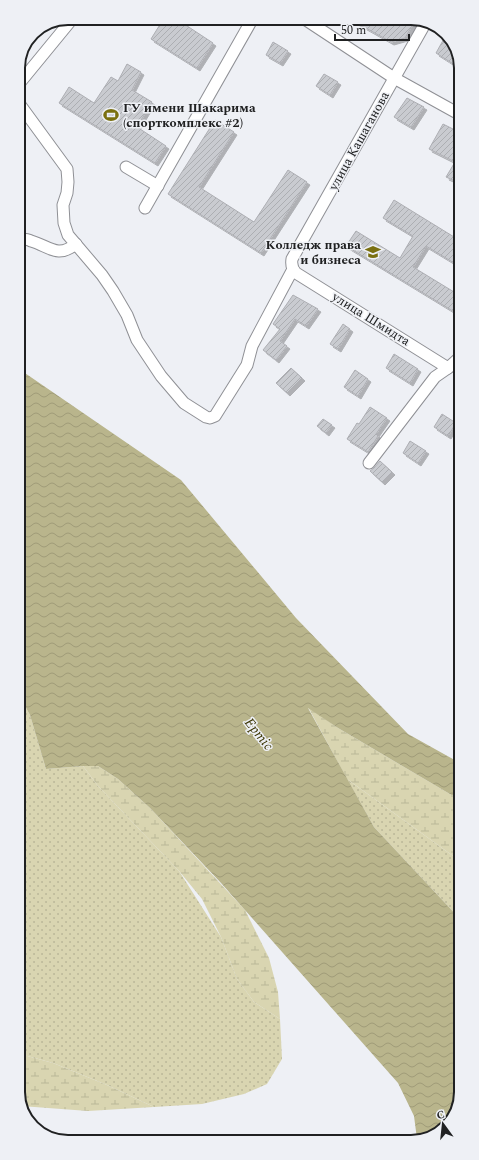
<svg xmlns="http://www.w3.org/2000/svg" width="479" height="1160" viewBox="0 0 479 1160" font-family="Spectral,serif">
  <defs>
    <pattern id="grass-dots" width="8" height="8" patternUnits="userSpaceOnUse"><rect width="8" height="8" fill="#d9d5b1"/><path d="M2 2h.1M6 6h.1" fill="none" stroke="#bab798" stroke-width="1.8" stroke-linecap="round"/></pattern>
    <pattern id="wetland-marsh" width="20" height="14" patternUnits="userSpaceOnUse"><rect width="20" height="14" fill="#d9d5b1"/><path d="M1 5h8M5 5V1M11 12h8M15 12V8" fill="none" stroke="#bab798"/></pattern>
    <pattern id="water-waves" width="16" height="10" patternUnits="userSpaceOnUse"><rect width="16" height="10" fill="#b9b58c"/><path d="M0 5q4-4 8 0t8 0" fill="none" stroke="#9f9b78"/></pattern>
    <pattern id="building-hatch" width="6" height="6" patternUnits="userSpaceOnUse"><rect width="6" height="6" fill="#c9cbd0"/><path d="M-1 1l2-2M0 6l6-6M5 7l2-2" fill="none" stroke="#acaeb2"/></pattern>
    <filter id="shadow"><feDropShadow dx="3" dy="3" stdDeviation="0" flood-color="#0004"/></filter>
  </defs>
  <rect width="100%" height="100%" fill="#eef0f5"/>
  <g fill="url(#grass-dots)">
    <polygon points="20,697 30,715 46,769 83,766 98,786 179,871 221,937 237,979 254,1002 280,1019 282,1059 267,1084 244,1094 202,1104 154,1107 107,1085 53,1063 20,1054"/>
    <polygon points="347,779 460,861 461,920 374,827"/>
  </g>
  <g fill="url(#wetland-marsh)">
    <polygon points="308,707 338,728 460,800 460,861 347,779"/>
    <polygon points="83,766 98,766 118,779 150,808 245,910 269,958 278,992 280,1019 254,1002 237,979 221,937 202,899 179,871 98,786"/>
    <polygon points="20,1054 53,1063 107,1085 154,1107 88,1111 21,1106"/>
  </g>
  <polygon fill="url(#water-waves)" points="19,369 181,480 296,618 408,734 460,763 460,800 338,728 308,708 374,827 461,920 461,1092 451,1122 427,1139 417,1139 414,1116 398,1083 221,883 150,808 118,779 98,766 83,766 46,769 30,715 20,697"/>
  <g fill="url(#building-hatch)" stroke="#adaeb3" filter="url(#shadow)">
    <polygon points="164,18 175,18 213,43 197,68 151,39"/>
    <polygon points="348,18 378,18 391,25 395,18 416,19 405,38 391,42"/>
    <polygon points="446,35 458,52 458,67 436,53"/>
    <polygon points="273,42 288,51 280,63 266,55"/>
    <polygon points="127,64 141,72 132,90 152,102 137,127 166,146 155,163 59,103 69,87 94,103 111,77 118,81"/>
    <polygon points="324,74 338,82 330,95 316,86"/>
    <polygon points="407,98 424,107 411,127 394,117"/>
    <polygon points="215,120 234,132 199,187 254,222 288,170 307,182 261,253 168,194"/>
    <polygon points="443,124 459,132 459,183 446,177 455,162 429,149"/>
    <polygon points="394,200 459,240 459,266 426,246 413,267 459,295 459,308 456,313 346,246 356,231 400,258 413,236 383,218"/>
    <polygon points="293,295 318,309 306,326 295,319 280,341 287,346 276,360 263,350 280,329 273,324"/>
    <polygon points="343,324 350,329 338,349 330,344"/>
    <polygon points="394,354 418,369 410,383 386,368"/>
    <polygon points="291,368 302,378 287,393 276,383"/>
    <polygon points="355,370 368,379 358,396 344,387"/>
    <polygon points="370,407 387,418 376,434 378,436 368,452 347,439 357,423 359,424"/>
    <polygon points="442,414 456,423 448,436 434,427"/>
    <polygon points="323,419 332,425 326,433 317,426"/>
    <polygon points="410,441 426,451 418,463 403,453"/>
    <polygon points="380,461 392,472 382,482 370,471 374,468"/>
  </g>
  <g fill="none" stroke-linecap="round" stroke-linejoin="round">
    <g stroke="#8f9095" stroke-width="13">
      <g id="minor">
        <polyline points="303,18 394,78 459,114"/>
        <path d="M 426,22 L 292,259 C 291,265 292,269 296,273 L 448,368 L 459,358"/>
        <polyline points="18,85 73,18"/>
        <polyline points="18,102 67,169 68,182 67,193 63,205 64,223 68,235 102,275 113,291 127,315 137,340 161,376 184,403 206,417 210,418 215,416 247,365 252,346 293,269"/>
        <polyline points="126,167 158,186"/>
        <polyline points="145,208 253,18"/>
        <path d="M 19,239 C 23,239 28,239 31,241 C 49,246 57,259 76,244"/>
        <polyline points="369,463 435,377 448,368"/>
      </g>
    </g>
    <use href="#minor" stroke="#fff" stroke-width="11"/>
  </g>
  <defs>
    <g id="stadium-bare" transform="scale(1.2)"><path d="M0-5a6.5 5 0 1 0 0 10a6.5 5 0 1 0 0-10ZM-3.5-1.8h7v3.6h-7Z" fill="#7a7010" stroke="#eef0f5" stroke-width="2.5" paint-order="stroke"/></g>
    <g id="university-bare" transform="scale(1.2)"><path d="M0-5L7-2L0 1L-7-2ZM-4 1L0 2.5L4 1V4Q0 6-4 4Z" fill="#7a7010" stroke="#eef0f5" stroke-width="2.5" paint-order="stroke"/></g>
  </defs>
  <g fill-rule="evenodd">
    <use href="#stadium-bare" x="111" y="115"/>
    <use href="#university-bare" x="373" y="252"/>
  </g>
  <g text-anchor="middle" dominant-baseline="central" stroke-width="3" stroke-linejoin="round" paint-order="stroke">
    <g font-size="13" font-weight="bold" fill="#202122" stroke="#eef0f5" text-anchor="start">
      <text x="123" y="108">ГУ имени Шакарима<tspan x="123" dy="15">(спорткомплекс #2)</tspan></text>
      <text x="361" y="245" text-anchor="end">Колледж права<tspan x="361" dy="15">и бизнеса</tspan></text>
    </g>
    <g font-size="13" fill="#202122" stroke="#eef0f5">
      <text transform="translate(359 141) rotate(-61)">улица Кашаганова</text>
      <text transform="translate(371 319) rotate(32)">улица Шмидта</text>
    </g>
    <g font-size="14" font-style="italic" fill="#393300" stroke="#eef0f5">
      <text transform="translate(259 734) rotate(51)">Ертіс</text>
    </g>
  </g>
  <path d="M0 0H479V1160H0ZM68 25H411A43 43 0 0 1 454 68V1092A43 43 0 0 1 411 1135H68A43 43 0 0 1 25 1092V68A43 43 0 0 1 68 25Z" fill="#eef0f5" fill-rule="evenodd"/>
  <path fill="none" stroke="#202122" stroke-width="2" d="M68 25H411A43 43 0 0 1 454 68V1092A43 43 0 0 1 411 1135H68A43 43 0 0 1 25 1092V68A43 43 0 0 1 68 25Z"/>
  <g transform="translate(443 1124) rotate(345)" stroke="#eef0f5" stroke-width="3" paint-order="stroke">
  <path d="M0-3L7 15L0 10L-7 15Z" fill="#202122"/>
  <text y="-6" font-size="11" font-weight="bold" text-anchor="middle" fill="#202122">С</text>
  </g>
  <path d="M335 34v6h74v-6" fill="none" stroke="#202122" stroke-width="2"/>
  <text x="341" y="34" font-size="12" fill="#202122" stroke="#eef0f5" stroke-width="3" paint-order="stroke">50 m</text>
</svg>
